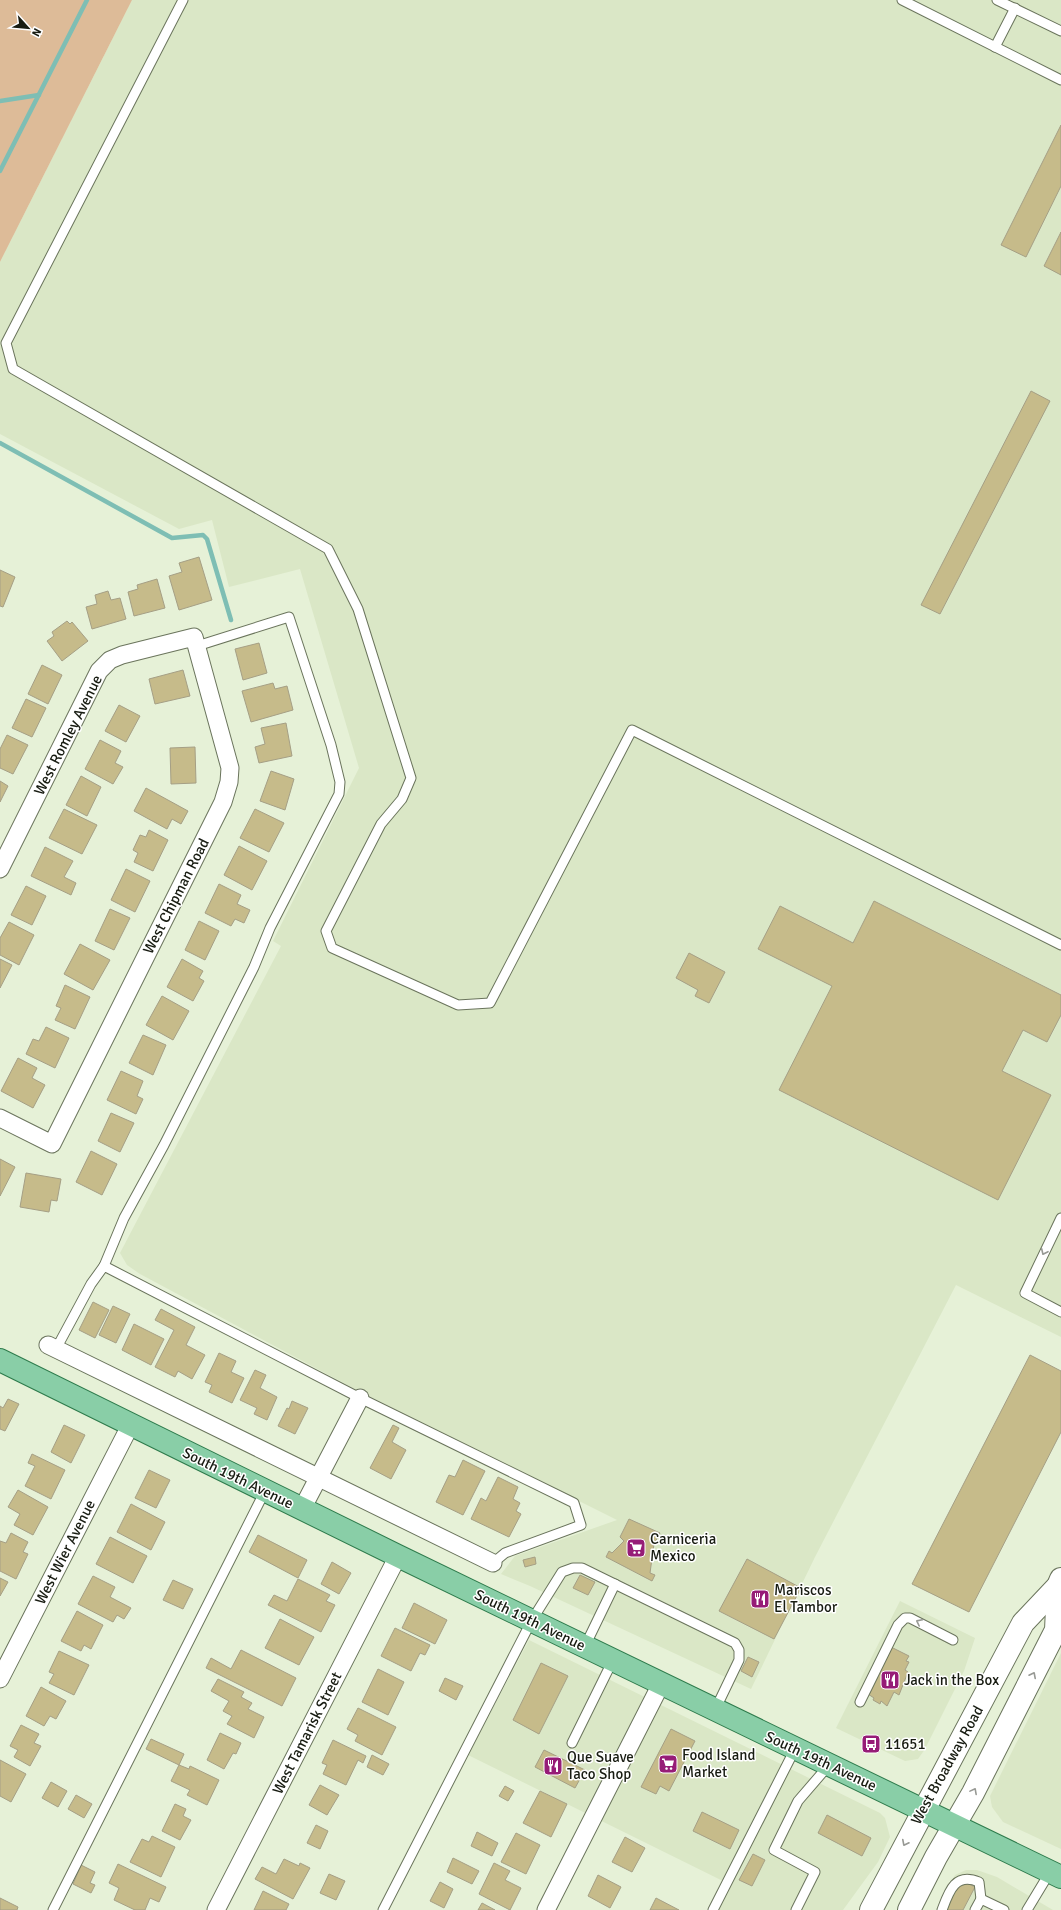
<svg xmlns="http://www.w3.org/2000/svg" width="1061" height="1910" viewBox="0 0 1061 1910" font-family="Signika,sans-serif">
  <rect width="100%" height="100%" fill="#e6f1d7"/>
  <g fill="#dae7c6">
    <polygon points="132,0 1061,0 1061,1337 956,1285 815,1557 751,1689 530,1586 501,1574 515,1556 617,1520 353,1388 140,1274 127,1265 120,1253 281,946 273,941 359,768 300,569 229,587 212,520 179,529 0,434 0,262"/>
    <polygon points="900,1601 975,1638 964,1671 925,1749 918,1759 905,1761 836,1728"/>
    <polygon points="529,1640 880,1813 885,1818 890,1837 878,1862 843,1910 719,1910 731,1885 468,1755"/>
    <polygon points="1061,1653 1061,1849 1003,1822 992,1807 990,1796"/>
    <polygon points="966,1870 977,1870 997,1877 1053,1910 937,1910 955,1875"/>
  </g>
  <polygon fill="#ddbb98" points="0,0 132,0 0,262"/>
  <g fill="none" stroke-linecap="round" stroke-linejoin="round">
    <g stroke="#7ebeb4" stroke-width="4.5">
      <polyline points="0,101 39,95"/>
      <polyline points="0,171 87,0"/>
      <polyline points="0,443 172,538 203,535 207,539 231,620"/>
    </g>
  </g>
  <g fill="#c6bb8a" stroke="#a59f85">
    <polygon points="1061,125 1061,186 1026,257 1001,245"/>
    <polygon points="1061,232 1061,275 1044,266"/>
    <polygon points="1031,391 1050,401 940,614 921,605"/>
    <polygon points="199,557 212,600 179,610 169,576 182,572 179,563"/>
    <polygon points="0,570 15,577 3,607 0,606"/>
    <polygon points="157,579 165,608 134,616 128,592 138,589 137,585"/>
    <polygon points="108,591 111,600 120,598 126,619 92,629 86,607 97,604 95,595"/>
    <polygon points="67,621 70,624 72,622 88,641 62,661 47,641 54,636 52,632"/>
    <polygon points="259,643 267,673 243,680 235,649"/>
    <polygon points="42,665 62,675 48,704 28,694"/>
    <polygon points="183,670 190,696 155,704 149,679"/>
    <polygon points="273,683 275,689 287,686 293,710 251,722 242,691"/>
    <polygon points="26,699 46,708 32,737 12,728"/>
    <polygon points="119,705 140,716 126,742 105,731"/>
    <polygon points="286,723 292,756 259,763 255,747 265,744 261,728"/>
    <polygon points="7,735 28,745 13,774 0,768 0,749"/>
    <polygon points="100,740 121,751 115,763 123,767 113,784 85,769"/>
    <polygon points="195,747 196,783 171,784 170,748"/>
    <polygon points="271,771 294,779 285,810 260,801"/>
    <polygon points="81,776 101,787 87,816 66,805"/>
    <polygon points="0,781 8,786 0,802"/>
    <polygon points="146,788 188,811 181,824 172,819 167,829 134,811"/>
    <polygon points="64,809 97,825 82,854 49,838"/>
    <polygon points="255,809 284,823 269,852 240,838"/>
    <polygon points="149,830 168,840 153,871 134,862 138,853 133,850 140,835 146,837"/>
    <polygon points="239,846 267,861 252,890 224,875"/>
    <polygon points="45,847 73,861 64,877 76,883 71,895 31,876"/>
    <polygon points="126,869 150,881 135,912 111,900"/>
    <polygon points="219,884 241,895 237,904 250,910 244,923 235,919 231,926 205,913"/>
    <polygon points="26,886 46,896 32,925 11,915"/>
    <polygon points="874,901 1061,995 1061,1015 1047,1042 1023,1030 1002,1071 1051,1095 998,1200 779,1090 832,986 758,949 780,906 853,943"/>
    <polygon points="110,909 130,918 114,950 95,941"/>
    <polygon points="199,921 219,931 205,960 185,950"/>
    <polygon points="9,922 34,935 19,965 0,955 0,938"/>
    <polygon points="80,944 110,960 93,990 64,974"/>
    <polygon points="689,953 725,972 709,1003 695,996 698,990 676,978"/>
    <polygon points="0,959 12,965 0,988"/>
    <polygon points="182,959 203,971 199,978 204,981 193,1001 167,987"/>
    <polygon points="65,985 90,997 75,1029 55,1020 61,1008 56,1006"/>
    <polygon points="162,996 189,1011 173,1040 146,1025"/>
    <polygon points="46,1027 69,1038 55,1068 26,1054 33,1039 39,1041"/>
    <polygon points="143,1035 166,1045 153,1075 129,1063"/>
    <polygon points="18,1058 37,1068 32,1078 45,1085 33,1108 1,1091"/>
    <polygon points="121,1071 143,1081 137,1096 143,1099 136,1114 107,1100"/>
    <polygon points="111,1113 134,1123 120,1152 98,1141"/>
    <polygon points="91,1151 117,1164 102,1195 76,1182"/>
    <polygon points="0,1159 15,1167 0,1196"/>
    <polygon points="26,1173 61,1179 57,1201 51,1200 49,1212 20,1207"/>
    <polygon points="93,1302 109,1310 95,1338 79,1330"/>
    <polygon points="113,1306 130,1314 116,1343 99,1335"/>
    <polygon points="161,1309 195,1327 186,1345 205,1355 192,1379 178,1371 175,1377 155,1367 174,1330 155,1320"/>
    <polygon points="134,1324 164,1339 151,1365 122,1350"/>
    <polygon points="219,1353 236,1361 231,1372 244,1378 232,1403 209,1392 212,1385 205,1382"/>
    <polygon points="1030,1355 1061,1371 1061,1432 969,1612 912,1584"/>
    <polygon points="255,1370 266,1375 260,1388 277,1397 267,1420 254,1414 257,1408 240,1400"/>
    <polygon points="8,1399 19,1404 5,1431 0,1429 0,1406 3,1408"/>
    <polygon points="292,1401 308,1408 295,1434 278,1426 287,1408 289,1409"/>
    <polygon points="64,1425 85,1435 71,1463 51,1452"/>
    <polygon points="393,1425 399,1428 392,1442 406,1450 391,1479 370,1468"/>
    <polygon points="32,1454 65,1470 51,1499 25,1486 35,1466 28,1463"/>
    <polygon points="463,1460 485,1471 463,1515 436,1502 449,1475 455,1477"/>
    <polygon points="149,1470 170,1480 156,1508 135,1498"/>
    <polygon points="498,1477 518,1487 513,1499 520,1503 516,1511 521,1514 509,1537 471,1519 481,1498 486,1501"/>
    <polygon points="18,1490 48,1507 33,1535 14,1525 20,1514 8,1507"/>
    <polygon points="131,1504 165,1522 151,1550 117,1532"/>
    <polygon points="629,1519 660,1533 654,1544 650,1573 655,1575 652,1581 606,1557 609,1551 612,1553 624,1541 620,1537"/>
    <polygon points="11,1533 28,1542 23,1552 28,1554 16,1579 0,1571 0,1541 6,1543"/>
    <polygon points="258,1535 307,1560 298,1578 249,1552"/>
    <polygon points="110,1537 147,1556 133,1583 96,1564"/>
    <polygon points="535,1557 536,1564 525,1567 523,1560"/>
    <polygon points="747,1559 801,1588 774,1639 719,1611"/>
    <polygon points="332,1562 351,1573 339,1594 321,1584"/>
    <polygon points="580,1575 595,1582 588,1595 573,1588"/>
    <polygon points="93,1576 115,1587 110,1597 131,1608 124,1619 117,1615 113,1622 78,1604"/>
    <polygon points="0,1578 8,1582 0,1596"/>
    <polygon points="298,1579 330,1595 326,1601 335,1605 321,1632 268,1605 274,1595 287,1601"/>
    <polygon points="173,1580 193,1589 183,1609 163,1600"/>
    <polygon points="414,1603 447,1620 435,1644 402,1628"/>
    <polygon points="77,1611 103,1625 91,1649 84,1645 81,1651 61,1641"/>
    <polygon points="280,1619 314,1637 299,1665 265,1648"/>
    <polygon points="395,1628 430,1645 425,1655 420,1653 411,1671 381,1656"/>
    <polygon points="891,1647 909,1656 906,1661 909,1662 905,1670 908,1672 899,1695 894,1692 887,1706 881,1701 880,1704 873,1700 874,1698 868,1694"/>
    <polygon points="241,1650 296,1678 282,1706 206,1668 211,1658 231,1669"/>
    <polygon points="59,1651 89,1665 74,1695 49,1683 54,1674 49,1672"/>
    <polygon points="748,1657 759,1662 752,1677 741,1671"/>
    <polygon points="541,1663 568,1676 539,1734 513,1720"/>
    <polygon points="378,1669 404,1682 388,1715 362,1702"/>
    <polygon points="445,1678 463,1686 456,1700 439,1691"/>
    <polygon points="218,1679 244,1692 241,1697 252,1703 248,1709 264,1717 254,1738 227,1724 232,1716 223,1711 229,1701 211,1691"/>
    <polygon points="41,1687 66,1701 56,1719 50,1716 44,1726 26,1716"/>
    <polygon points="358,1708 396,1727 382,1755 355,1741 358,1735 347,1729"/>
    <polygon points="21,1725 39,1734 34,1743 41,1746 30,1766 14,1757 18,1750 10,1746"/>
    <polygon points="671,1729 695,1741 669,1791 660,1786 656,1794 641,1787"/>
    <polygon points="220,1733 241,1743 236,1754 233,1753 224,1769 207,1760"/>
    <polygon points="151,1739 184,1754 179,1765 146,1749"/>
    <polygon points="333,1740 366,1756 363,1763 358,1760 346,1785 323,1774 327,1765 322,1763"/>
    <polygon points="544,1750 585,1770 575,1788 535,1767"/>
    <polygon points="372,1755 389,1764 383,1775 367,1767"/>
    <polygon points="0,1760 26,1774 11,1802 0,1796"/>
    <polygon points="179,1765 189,1769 190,1766 219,1780 207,1805 187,1795 190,1790 171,1781"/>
    <polygon points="51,1782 67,1791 58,1807 42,1798"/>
    <polygon points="320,1785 339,1795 327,1815 309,1805"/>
    <polygon points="505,1786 514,1791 508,1801 499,1796"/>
    <polygon points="540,1791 567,1804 551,1837 523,1823"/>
    <polygon points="76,1795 92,1804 84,1818 68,1809"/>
    <polygon points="175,1804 186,1809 183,1816 191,1820 180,1840 162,1831"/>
    <polygon points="702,1812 739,1830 730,1849 693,1831"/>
    <polygon points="827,1815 871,1838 862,1856 818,1833"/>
    <polygon points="316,1825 328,1831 320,1849 307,1843"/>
    <polygon points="477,1832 498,1843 492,1856 471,1846"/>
    <polygon points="516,1833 540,1845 526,1874 501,1862"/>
    <polygon points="152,1836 175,1847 161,1877 130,1862 142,1839 149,1842"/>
    <polygon points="625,1837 645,1848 632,1872 612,1862"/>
    <polygon points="753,1854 765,1860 752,1886 739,1880"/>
    <polygon points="453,1858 479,1871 472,1884 447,1872"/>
    <polygon points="284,1859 299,1866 300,1863 310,1868 293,1899 255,1879 262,1867 276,1874"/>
    <polygon points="494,1863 510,1871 505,1880 521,1888 510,1910 479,1894"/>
    <polygon points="118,1864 166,1887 159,1902 150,1898 145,1910 135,1910 114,1900 119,1888 109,1883"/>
    <polygon points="81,1865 95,1872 90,1883 95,1885 91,1893 73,1884"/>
    <polygon points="329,1874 345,1881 336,1900 320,1893"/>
    <polygon points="598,1875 621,1887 610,1908 588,1896"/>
    <polygon points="961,1880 975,1887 963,1910 945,1910"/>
    <polygon points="440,1882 453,1889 444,1908 430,1901"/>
    <polygon points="263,1891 289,1904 286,1910 254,1910"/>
    <polygon points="0,1898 18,1907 17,1910 0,1910"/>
    <polygon points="656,1898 679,1910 650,1910"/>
    <polygon points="482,1903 495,1910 478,1910"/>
  </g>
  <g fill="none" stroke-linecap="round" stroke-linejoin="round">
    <g stroke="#6a745c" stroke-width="11">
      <g id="service">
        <polyline points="183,0 6,343 13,369 328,549 358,609 411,778 402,799 381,824 326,931 332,948 458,1005 490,1003 632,730 1061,945"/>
        <polyline points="902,0 1061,80"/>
        <polyline points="997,0 1061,31"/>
        <polyline points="995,47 1015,8"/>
        <polyline points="1061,1218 1025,1293 1061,1312"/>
        <polyline points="104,1266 124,1218 164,1145 254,967 270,928 339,794 340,782 331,745 289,617 197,646"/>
        <polyline points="56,1349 91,1284 104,1266 360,1398 574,1503 581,1525 505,1553 493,1563"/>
        <polyline points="585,1646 615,1584"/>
        <polyline points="860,1702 898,1625 905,1618 910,1618 953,1640"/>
        <polyline points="572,1743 613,1660"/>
        <polyline points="53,1910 265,1491"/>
        <polyline points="383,1910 532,1620 562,1572 573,1568 582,1568 735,1643 739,1650 739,1660 715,1710"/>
        <polyline points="713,1910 795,1749"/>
        <polyline points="796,1910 815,1872 774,1850 798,1801 829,1765"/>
        <path d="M 942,1910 C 949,1891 955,1872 979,1882 L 981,1899"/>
        <polyline points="975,1910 981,1899 1004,1910"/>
        <polyline points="1027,1910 1050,1872"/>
      </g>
    </g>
    <g stroke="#6a745c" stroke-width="19">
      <g id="minor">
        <polyline points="0,869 99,671 110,660 122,655 194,637 230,768 229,782 223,802 52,1144 0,1118"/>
        <polyline points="48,1345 493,1563"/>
        <polyline points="302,1509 360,1398"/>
        <polyline points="0,1679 131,1424"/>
        <polyline points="216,1910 398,1556"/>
        <polyline points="546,1910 661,1684"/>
      </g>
    </g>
    <g stroke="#6a745c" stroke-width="24">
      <g id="secondary">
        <polyline points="871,1910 1023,1623 1058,1586 1061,1579"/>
        <polyline points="909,1910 936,1857 973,1793 1056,1630 1058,1586"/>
      </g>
    </g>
    <g stroke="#2e7b4c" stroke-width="24">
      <polyline id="primary" points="0,1360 398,1556 1061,1877"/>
    </g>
    <use href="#service" stroke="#fff" stroke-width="9"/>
    <use href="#minor" stroke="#fff" stroke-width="17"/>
    <use href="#secondary" stroke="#fff" stroke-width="22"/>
    <use href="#primary" stroke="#89cea7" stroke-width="22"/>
  </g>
  <defs><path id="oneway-chevron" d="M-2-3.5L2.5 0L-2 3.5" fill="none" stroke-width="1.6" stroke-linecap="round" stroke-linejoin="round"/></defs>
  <g stroke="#979994">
    <use href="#oneway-chevron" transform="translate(1044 1252) rotate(115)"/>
    <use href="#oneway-chevron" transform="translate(919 1622) rotate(-153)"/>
    <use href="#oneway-chevron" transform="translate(1033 1675) rotate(-63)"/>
    <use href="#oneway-chevron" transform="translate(974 1791) rotate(-62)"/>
    <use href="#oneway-chevron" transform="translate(905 1843) rotate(117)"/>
  </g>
  <defs>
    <g id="supermarket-square" transform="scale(1)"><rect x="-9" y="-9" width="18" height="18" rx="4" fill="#961c77" stroke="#fff"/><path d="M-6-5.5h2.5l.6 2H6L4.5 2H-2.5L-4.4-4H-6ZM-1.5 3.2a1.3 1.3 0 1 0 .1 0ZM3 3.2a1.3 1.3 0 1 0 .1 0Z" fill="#fff"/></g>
    <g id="restaurant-square" transform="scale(1)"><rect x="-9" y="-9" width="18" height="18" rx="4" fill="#961c77" stroke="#fff"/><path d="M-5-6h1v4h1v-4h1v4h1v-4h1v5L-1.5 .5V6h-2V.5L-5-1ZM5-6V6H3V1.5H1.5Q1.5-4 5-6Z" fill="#fff"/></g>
    <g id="bus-square" transform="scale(1)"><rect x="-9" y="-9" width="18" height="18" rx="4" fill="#961c77" stroke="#fff"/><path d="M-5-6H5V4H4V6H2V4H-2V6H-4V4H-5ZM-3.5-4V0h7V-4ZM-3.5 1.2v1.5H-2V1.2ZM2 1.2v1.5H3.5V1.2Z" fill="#fff"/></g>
  </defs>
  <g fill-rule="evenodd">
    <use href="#supermarket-square" x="636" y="1548"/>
    <use href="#restaurant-square" x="760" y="1599"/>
    <use href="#restaurant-square" x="890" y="1680"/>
    <use href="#bus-square" x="871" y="1744"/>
    <use href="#supermarket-square" x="668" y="1764"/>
    <use href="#restaurant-square" x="553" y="1766"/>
  </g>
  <g text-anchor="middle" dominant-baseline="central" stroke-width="3" stroke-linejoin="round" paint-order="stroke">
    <g font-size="15" fill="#181c12" stroke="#fff">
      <text transform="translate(68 735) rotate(-63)">West Romley Avenue</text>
      <text transform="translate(176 896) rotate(-63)">West Chipman Road</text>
      <text transform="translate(238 1478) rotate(26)">South 19th Avenue</text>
      <text transform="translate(65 1552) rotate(-63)">West Wier Avenue</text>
      <text transform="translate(530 1620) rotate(26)">South 19th Avenue</text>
      <text transform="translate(307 1733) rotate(-63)">West Tamarisk Street</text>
      <text transform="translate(821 1761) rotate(25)">South 19th Avenue</text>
      <text transform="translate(947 1765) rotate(-61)">West Broadway Road</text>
    </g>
    <g font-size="15" fill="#181c12" stroke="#fff" text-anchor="start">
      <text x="650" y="1539">Carniceria<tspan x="650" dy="17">Mexico</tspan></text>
      <text x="774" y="1590">Mariscos<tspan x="774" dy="17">El Tambor</tspan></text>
      <text x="904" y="1680">Jack in the Box</text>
      <text x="885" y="1744">11651</text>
      <text x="682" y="1755">Food Island<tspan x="682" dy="17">Market</tspan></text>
      <text x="567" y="1757">Que Suave<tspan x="567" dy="17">Taco Shop</tspan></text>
    </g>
  </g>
  <g transform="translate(28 28) rotate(117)" stroke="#ffffff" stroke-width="3" paint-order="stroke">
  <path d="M0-3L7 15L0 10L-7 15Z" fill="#181c12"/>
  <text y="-6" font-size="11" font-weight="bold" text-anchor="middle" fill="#181c12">N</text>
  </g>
</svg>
